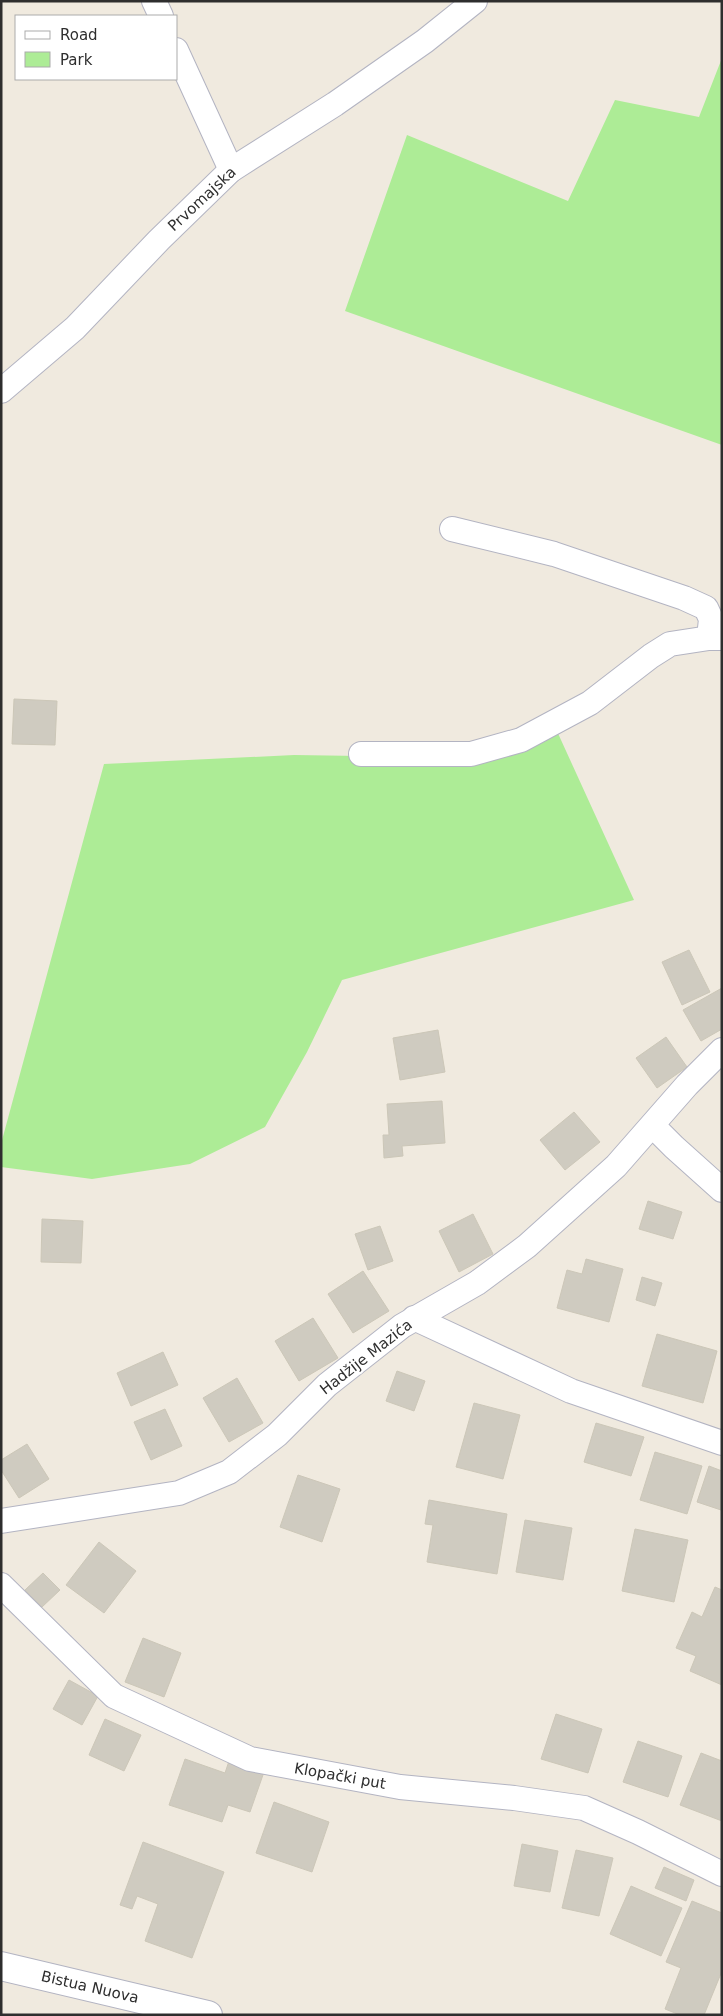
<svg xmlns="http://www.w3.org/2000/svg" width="723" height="2016" viewBox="0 0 723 2016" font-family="'DejaVu Sans',sans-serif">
  <rect width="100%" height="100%" fill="#f0eadf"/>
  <g fill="#adec96">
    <polygon points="722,58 722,445 345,311 407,135 568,201 615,100 699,117"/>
    <polygon points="556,729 634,900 342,980 307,1052 265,1127 190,1164 92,1179 1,1167 1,1144 104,764 294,755 494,758"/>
  </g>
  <g fill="#cfcbc0" stroke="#ccc7b8">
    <polygon points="14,699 57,701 55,745 12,744"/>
    <polygon points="689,950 710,992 682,1005 662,962"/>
    <polygon points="722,988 722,1029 701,1041 683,1010"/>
    <polygon points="438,1030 445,1072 400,1080 393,1038"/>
    <polygon points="666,1037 687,1067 657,1088 636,1058"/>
    <polygon points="442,1101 445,1143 402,1146 403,1156 384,1158 383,1135 389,1135 387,1104"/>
    <polygon points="574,1112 600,1142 565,1170 540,1140"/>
    <polygon points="648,1201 682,1212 673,1239 639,1229"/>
    <polygon points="473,1214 493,1254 459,1272 439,1231"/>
    <polygon points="42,1219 83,1221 81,1263 41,1262"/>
    <polygon points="380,1226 393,1261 368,1270 355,1234"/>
    <polygon points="586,1259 623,1269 609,1322 557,1308 567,1270 582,1274"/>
    <polygon points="363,1271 389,1311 353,1333 328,1294"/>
    <polygon points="642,1277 662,1283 655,1306 636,1300"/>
    <polygon points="313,1318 338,1358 299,1381 275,1341"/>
    <polygon points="657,1334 717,1351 703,1403 642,1386"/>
    <polygon points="163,1352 178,1385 131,1406 117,1373"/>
    <polygon points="397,1371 425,1381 414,1411 386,1401"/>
    <polygon points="237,1378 263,1423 229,1442 203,1398"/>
    <polygon points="474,1403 520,1415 503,1479 456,1467"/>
    <polygon points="165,1409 182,1446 151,1460 134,1422"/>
    <polygon points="596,1423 644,1437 631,1476 584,1462"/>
    <polygon points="27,1444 49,1479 19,1498 1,1470 1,1460"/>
    <polygon points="655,1452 702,1466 687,1514 640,1500"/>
    <polygon points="709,1466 722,1471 721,1510 697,1502"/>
    <polygon points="298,1475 340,1489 322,1542 280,1527"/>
    <polygon points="429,1500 507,1514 497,1574 427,1562 433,1525 425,1524"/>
    <polygon points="525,1520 572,1528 563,1580 516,1572"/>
    <polygon points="635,1529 688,1540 674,1602 622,1591"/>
    <polygon points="99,1542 136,1571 104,1613 66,1585"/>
    <polygon points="43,1573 60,1590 42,1607 25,1590"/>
    <polygon points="715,1587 722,1590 722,1685 690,1671 696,1656 676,1648 692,1612 702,1617"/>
    <polygon points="143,1638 181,1653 164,1697 125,1682"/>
    <polygon points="69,1680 98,1696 82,1725 53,1709"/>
    <polygon points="556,1714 602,1729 588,1773 541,1759"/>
    <polygon points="105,1719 141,1735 124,1771 89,1755"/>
    <polygon points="638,1741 682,1756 668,1797 623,1782"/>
    <polygon points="701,1753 722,1761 722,1821 680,1805"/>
    <polygon points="185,1759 225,1773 229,1761 264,1772 250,1812 228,1805 222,1822 169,1805"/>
    <polygon points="274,1802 329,1822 312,1872 256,1853"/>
    <polygon points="143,1842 224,1872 192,1958 145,1941 158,1904 137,1896 132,1909 120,1905"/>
    <polygon points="522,1844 558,1851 550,1892 514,1886"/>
    <polygon points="576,1850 613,1858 599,1916 562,1908"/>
    <polygon points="664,1867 694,1880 686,1901 655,1888"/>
    <polygon points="631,1886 682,1908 661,1956 610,1934"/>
    <polygon points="692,1901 722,1913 722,1971 704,2015 680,2015 665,2009 681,1968 666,1962"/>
  </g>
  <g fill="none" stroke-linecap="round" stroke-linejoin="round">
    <g stroke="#b3b4c2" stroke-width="26">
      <g id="street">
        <polyline points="154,1 161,16"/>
        <polyline points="176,50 231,170"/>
        <polyline points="1,391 75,328 159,240 231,170 335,104 425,41 475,1"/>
        <polyline points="452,529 554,554 684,598 706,608 711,619 709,638"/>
        <polyline points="361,754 471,754 521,740 590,703 651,656 670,644 709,638 722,638"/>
        <polyline points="653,1126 674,1147 722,1190"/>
        <polyline points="414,1318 571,1391 722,1443"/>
        <polyline points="1,1521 179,1493 229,1472 277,1435 327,1385 402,1326 477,1283 527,1246 616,1166 687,1085 722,1050"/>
        <polyline points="1,1585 114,1696 250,1759 400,1787 514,1798 584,1808 638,1832 722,1874"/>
      </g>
    </g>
    <g stroke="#b3b4c2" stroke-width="30">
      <polyline id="secondary" points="1,1966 208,2015"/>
    </g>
    <use href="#street" stroke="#fff" stroke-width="24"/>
    <use href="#secondary" stroke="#fff" stroke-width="28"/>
  </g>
  <g text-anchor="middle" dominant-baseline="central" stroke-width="4" stroke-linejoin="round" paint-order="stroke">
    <g font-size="15" fill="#2e2e2e" stroke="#fff">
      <text transform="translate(202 199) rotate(-43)">Prvomajska</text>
      <text transform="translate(366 1357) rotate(-38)">Hadžije Mazića</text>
      <text transform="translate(340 1776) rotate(10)">Klopački put</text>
      <text transform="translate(90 1987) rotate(13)">Bistua Nuova</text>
    </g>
  </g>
  <rect width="723" height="2016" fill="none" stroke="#2e2e2e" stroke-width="5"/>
  <rect x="15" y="15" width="162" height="65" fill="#ffffff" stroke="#ababab"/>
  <rect x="25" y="31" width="25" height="8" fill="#ffffff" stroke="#ababab"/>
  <text x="60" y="40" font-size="15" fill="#2e2e2e">Road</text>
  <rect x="25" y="52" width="25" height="15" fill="#adec96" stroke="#ababab"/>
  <text x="60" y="65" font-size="15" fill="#2e2e2e">Park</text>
</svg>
